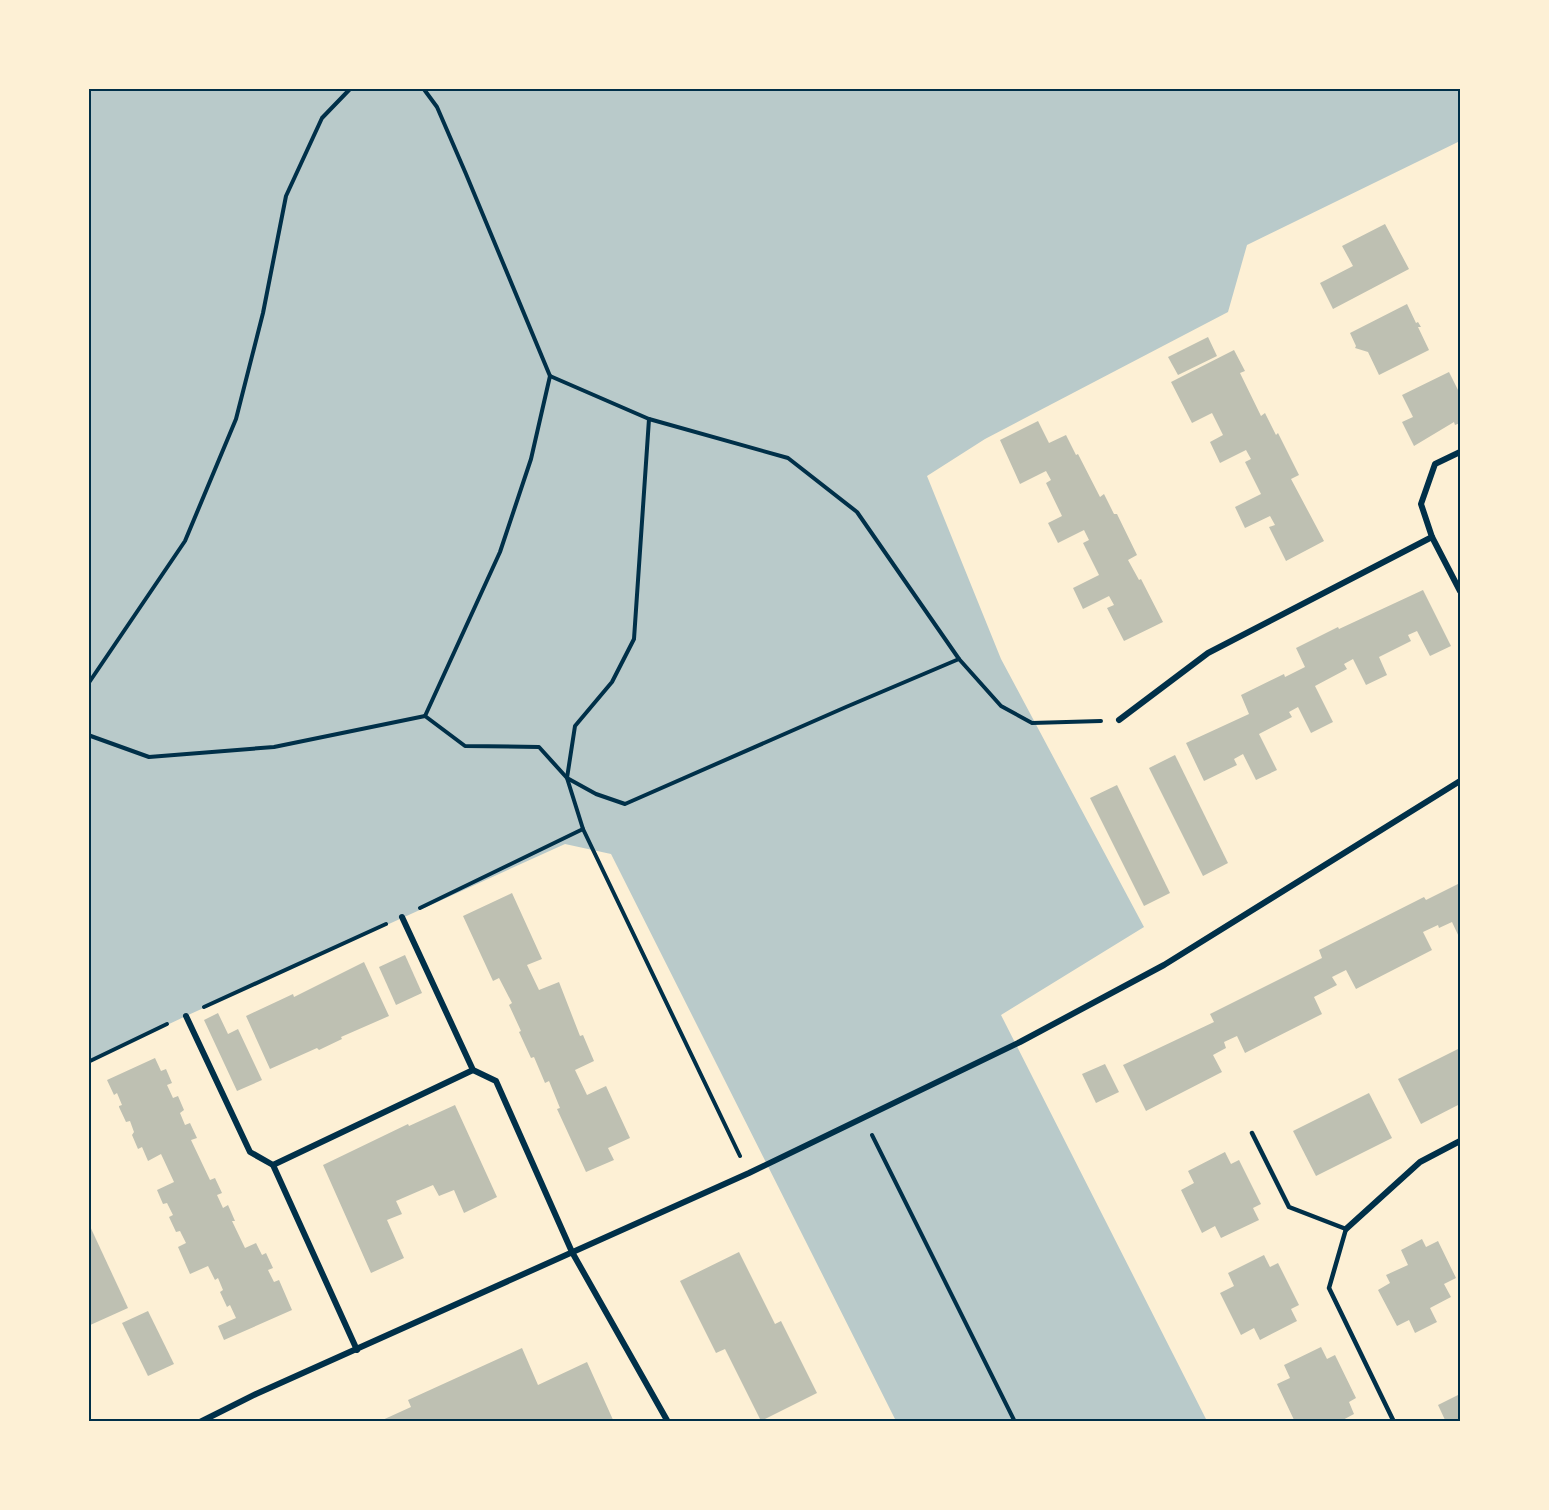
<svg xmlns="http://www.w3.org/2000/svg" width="1549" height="1510" viewBox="0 0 1549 1510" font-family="Rubik,sans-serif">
  <rect width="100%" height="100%" fill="#fdf0d5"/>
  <polygon fill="#b9caca" points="89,89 1460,89 1460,141 1247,245 1228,312 985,439 927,476 1001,659 1144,927 1001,1015 1207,1421 896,1421 611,854 565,844 186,1016 89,1062"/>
  <g fill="#bec0b2">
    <polygon points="1385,224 1409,269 1333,309 1320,283 1353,266 1342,246"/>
    <polygon points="1407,304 1416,323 1418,322 1421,327 1418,327 1429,350 1379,375 1368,352 1355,348 1356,346 1350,333"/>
    <polygon points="1208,337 1217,356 1178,375 1168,357"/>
    <polygon points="1234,350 1245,371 1240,373 1261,416 1265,413 1276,435 1278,433 1299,475 1291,479 1324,541 1286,561 1269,527 1275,525 1270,516 1245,528 1235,507 1261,494 1245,462 1251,459 1246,450 1220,463 1210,442 1223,435 1212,413 1192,423 1171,382"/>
    <polygon points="1449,372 1460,394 1460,423 1455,425 1454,422 1414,446 1402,422 1413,417 1402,395"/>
    <polygon points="1038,421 1049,443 1066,435 1076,455 1078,454 1100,497 1104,494 1114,514 1117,514 1137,555 1128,560 1139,580 1141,579 1163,622 1124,641 1107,608 1114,605 1109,596 1083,609 1073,588 1099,575 1083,543 1089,540 1084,530 1058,543 1048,523 1062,516 1046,483 1051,480 1046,471 1020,484 1000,440"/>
    <polygon points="1423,590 1451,646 1430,656 1417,631 1408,635 1411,641 1379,657 1387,675 1366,685 1353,659 1344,664 1347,669 1315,686 1333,722 1311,733 1298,707 1289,712 1292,717 1259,734 1277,770 1256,780 1243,754 1234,759 1237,765 1204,781 1186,743 1249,714 1241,695 1284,674 1285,677 1305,667 1296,648 1338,627 1339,629"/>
    <polygon points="1175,755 1228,863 1203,876 1149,768"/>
    <polygon points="1117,785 1170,893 1144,906 1090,798"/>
    <polygon points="1460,883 1460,939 1452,922 1439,928 1438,925 1423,932 1432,950 1356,989 1346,970 1332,977 1337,985 1314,997 1322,1014 1245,1053 1237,1036 1224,1042 1226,1048 1213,1055 1222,1072 1146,1111 1123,1065 1214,1022 1210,1014 1322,958 1319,950 1424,897 1426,900"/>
    <polygon points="512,893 542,959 527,965 539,990 559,982 580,1036 583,1035 594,1061 575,1070 587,1095 606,1086 630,1138 608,1148 614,1160 586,1172 557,1109 560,1108 549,1081 545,1083 534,1057 531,1058 519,1032 521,1031 509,1005 512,1003 499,978 493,981 463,916"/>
    <polygon points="405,955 422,993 396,1005 379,967"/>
    <polygon points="364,962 389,1016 341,1037 342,1039 319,1050 317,1048 270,1069 246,1016 293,994 294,997"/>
    <polygon points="218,1013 228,1034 238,1029 262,1080 237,1091 204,1020"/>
    <polygon points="1460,1048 1460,1104 1421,1124 1398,1079"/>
    <polygon points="155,1058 161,1071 166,1069 172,1083 167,1085 173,1098 178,1096 184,1110 180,1113 185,1125 190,1123 197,1138 191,1140 210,1180 215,1178 222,1193 217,1195 223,1208 228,1205 235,1221 232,1221 245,1248 256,1243 262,1255 266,1253 273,1268 268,1270 274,1282 279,1280 292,1310 224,1340 218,1326 236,1318 230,1305 227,1307 220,1292 223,1290 218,1278 215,1280 208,1266 190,1274 178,1247 186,1243 180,1231 176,1232 169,1217 173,1215 167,1203 163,1204 157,1190 174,1182 161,1154 148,1161 142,1147 138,1149 132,1135 134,1132 130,1121 126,1122 119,1107 119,1106 122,1105 117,1093 114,1095 107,1080"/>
    <polygon points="1105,1064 1119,1092 1096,1103 1082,1074"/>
    <polygon points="1369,1093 1392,1138 1316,1176 1293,1131"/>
    <polygon points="455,1105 497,1197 464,1213 454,1190 439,1196 433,1185 396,1201 402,1214 387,1220 404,1258 371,1273 323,1165 408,1124 409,1126"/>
    <polygon points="1225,1152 1231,1164 1239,1160 1261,1204 1253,1208 1259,1220 1221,1238 1215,1226 1202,1233 1181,1190 1194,1183 1188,1171"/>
    <polygon points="88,1222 128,1308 88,1326"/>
    <polygon points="1422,1239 1426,1247 1438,1241 1456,1278 1444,1284 1451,1297 1430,1308 1437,1322 1415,1333 1409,1320 1397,1326 1378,1290 1390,1283 1386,1275 1408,1265 1401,1250"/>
    <polygon points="739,1252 775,1324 781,1321 817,1393 761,1421 725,1349 716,1353 680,1281"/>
    <polygon points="1264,1255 1270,1267 1278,1263 1299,1305 1291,1309 1297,1321 1260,1340 1254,1328 1241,1335 1220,1293 1234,1286 1228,1273"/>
    <polygon points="148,1311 174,1364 148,1376 122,1323"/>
    <polygon points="1321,1347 1327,1359 1335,1355 1356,1398 1349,1402 1354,1414 1339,1422 1295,1422 1277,1384 1290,1378 1284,1365"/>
    <polygon points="522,1348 538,1385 587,1362 614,1422 378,1422 411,1407 408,1400"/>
    <polygon points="1460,1394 1460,1422 1446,1422 1438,1405"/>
  </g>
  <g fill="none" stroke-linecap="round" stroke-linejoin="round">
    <g stroke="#003049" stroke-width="4">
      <polyline points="423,88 437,107 466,174 550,376 649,419 788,458 857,512 959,659 1001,706 1032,723 1101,721"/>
      <polyline points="649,419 634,639 612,682 575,726 567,778 583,829 740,1156"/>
      <polyline points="88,684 185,541 236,419 263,313 286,196 322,118 351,88"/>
      <polyline points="425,716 500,552 531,459 550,376"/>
      <polyline points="88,735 149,757 274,747 425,716 465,746 539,747 567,778 596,794 625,804 846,707 959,659"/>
      <polyline points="420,908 583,829"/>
      <polyline points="204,1007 386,924"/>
      <polyline points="88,1062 167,1024"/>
      <polyline points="872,1135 1015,1422"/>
    </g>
    <polyline stroke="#003049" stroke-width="4.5" points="1252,1133 1289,1207 1346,1229 1329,1288 1394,1422"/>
    <g stroke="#003049" stroke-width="6">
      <polyline points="1460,452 1435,464 1421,504 1432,537 1460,591"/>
      <polyline points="1119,720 1208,653 1432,537"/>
      <polyline points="402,917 473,1070 496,1081 572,1252 668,1422"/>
      <polyline points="186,1016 250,1152 273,1165 357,1350"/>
      <polyline points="273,1165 473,1070"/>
      <polyline points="1346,1229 1420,1162 1460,1141"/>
      <polyline points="200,1422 256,1394 749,1173 1020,1042 1164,965 1460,781"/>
    </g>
  </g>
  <rect width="1549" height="1510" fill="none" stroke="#fdf0d5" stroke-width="180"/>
  <rect x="90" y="90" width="1369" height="1330" fill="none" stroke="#003049" stroke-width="2"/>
</svg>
